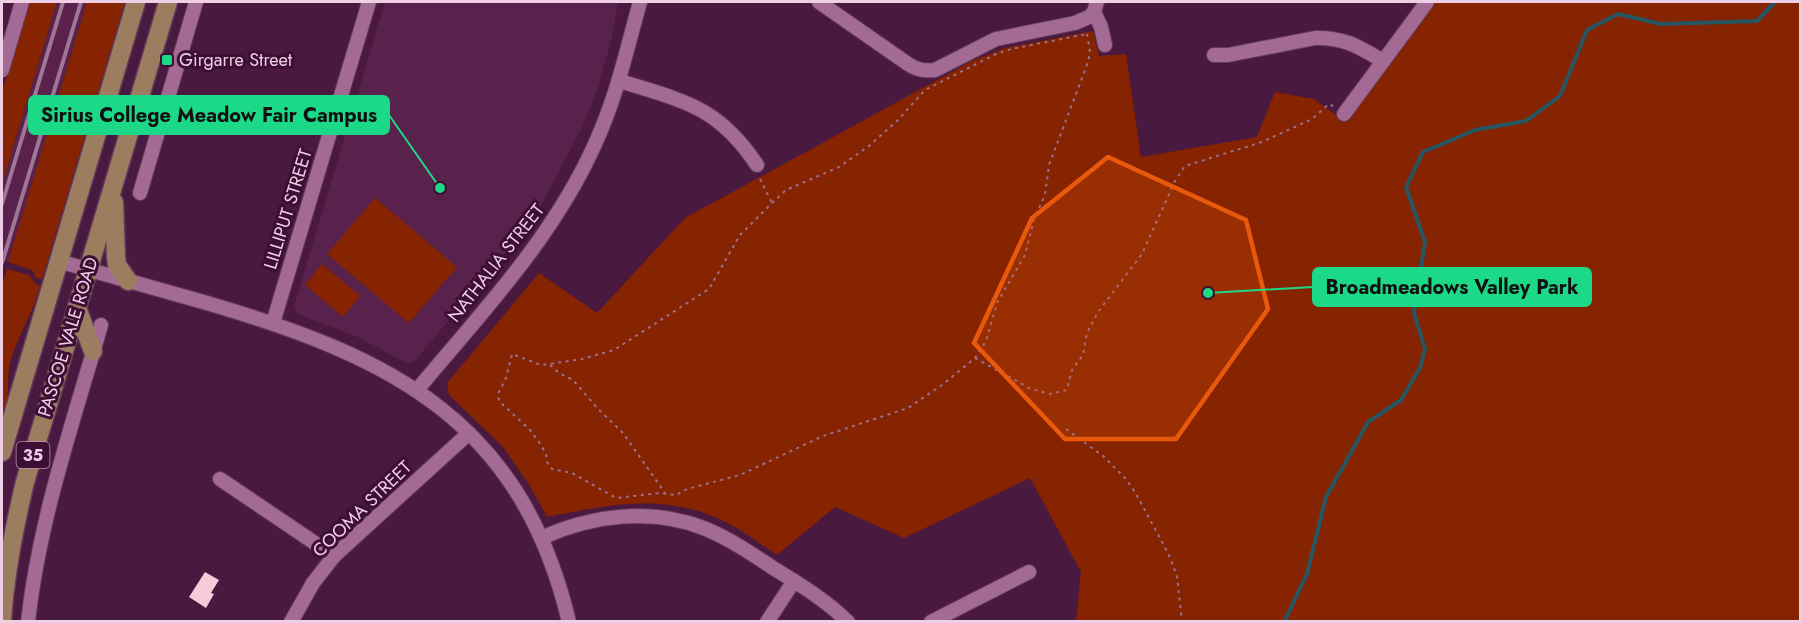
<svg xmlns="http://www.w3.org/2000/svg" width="1802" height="623" viewBox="0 0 1802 623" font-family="Jost,sans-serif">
  <rect width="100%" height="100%" fill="#4a193f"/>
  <g fill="#59224c">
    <polygon points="57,2 87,2 8,262 2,260 2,184"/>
    <polygon points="385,2 618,2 612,37 597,90 584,124 542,203 512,245 414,362 406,363 358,337 298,314 294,307"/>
  </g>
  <g fill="#862300">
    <polygon points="29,2 57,2 2,184 2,92"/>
    <polygon points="87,2 125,2 42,279 36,278 32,270 8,262"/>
    <path d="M 1435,2 L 1800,2 L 1800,621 L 1076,621 L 1081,572 L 1030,478 L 904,538 L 835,507 L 777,555 C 756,541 734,524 710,515 C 653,494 604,506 547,517 L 530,486 L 503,447 L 449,395 L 447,383 L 539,273 L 597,313 L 685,218 L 972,61 L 1005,48 L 1093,31 L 1099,56 L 1126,54 L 1141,157 L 1257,137 L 1275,92 L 1314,99 L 1346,122 Z"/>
    <polygon points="375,198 457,267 409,323 327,254"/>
    <polygon points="322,264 360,296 343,317 305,285"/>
    <path d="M 7,269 L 29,275 L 36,284 L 40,285 C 34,313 17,336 10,363 C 7,375 9,388 7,400 C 6,406 3,412 2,418 L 2,286 Z"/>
  </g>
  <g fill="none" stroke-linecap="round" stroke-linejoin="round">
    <polyline stroke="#255662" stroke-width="4" points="1284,622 1307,574 1326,497 1368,422 1401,400 1420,368 1425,349 1414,313 1425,242 1406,187 1423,152 1475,130 1526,121 1560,96 1587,30 1618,14 1661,24 1757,21 1775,2"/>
  </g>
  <polygon fill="#f8c9d8" points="205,572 219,580 211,593 214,594 206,608 189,597"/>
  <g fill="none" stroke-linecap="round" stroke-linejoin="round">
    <g stroke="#643a5b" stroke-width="16">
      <g id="street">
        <path d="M 819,2 L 908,64 C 917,70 924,71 935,70 L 996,39 L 1075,23 L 1089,17 L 1094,12"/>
        <polyline points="1097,2 1094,12 1101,27 1105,45"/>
        <path d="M 1214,55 L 1228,55 L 1315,38 C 1344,37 1359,47 1383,61"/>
        <polyline points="2,70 22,2"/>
        <path d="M 620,81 C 683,101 718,106 757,165"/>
        <polyline points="1344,114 1427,2"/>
        <polyline points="140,193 196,2"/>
        <path d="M 58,261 C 108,275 157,289 207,303 C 391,357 521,420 569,622"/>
        <polyline points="273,323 369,2"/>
        <path d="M 417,390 C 482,312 553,238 595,144 C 617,96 626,52 640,2"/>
        <polyline points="220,479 334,556"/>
        <path d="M 541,538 C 592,515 652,507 706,529 C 730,539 752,554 773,568 C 799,584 826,600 848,622"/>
        <path d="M 28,622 C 39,520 73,423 101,325"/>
        <polyline points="291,622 313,583 334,556 469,433"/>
        <polyline points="767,622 794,581"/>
        <polyline points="931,622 1029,572"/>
      </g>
    </g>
    <g stroke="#643a5b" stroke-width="21">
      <g id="primary">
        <polyline points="114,202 116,257 117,265 128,281"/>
        <polyline points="77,308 93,351"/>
        <polyline points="2,452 136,2"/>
        <path d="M 2,621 C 5,573 14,528 25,482 L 168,2"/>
      </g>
    </g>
    <g stroke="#9a7190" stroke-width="2" stroke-dasharray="3 4.5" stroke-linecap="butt">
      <polygon points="1087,34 1090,52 1088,62 1049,165 1045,195 1034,219 1025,255 997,303 986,341 975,358 942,385 908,408 823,436 740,475 687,489 676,495 660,493 616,498 572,473 552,469 547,462 546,454 539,442 530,430 499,401 498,394 506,378 512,354 541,365 549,364 582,359 614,350 709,289 740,235 772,203 786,190 839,167 869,146 897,121 925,90 996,54 1011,49"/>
      <polyline points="760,179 772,203"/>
      <polyline points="975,358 1031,389 1050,394 1067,390 1072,370 1083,355 1087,333 1098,312 1142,254 1175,181 1185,166 1262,142 1312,119 1329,104 1333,106"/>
      <polyline points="550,365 559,373 573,380 598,409 623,433 665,493"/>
      <polyline points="1066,429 1103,456 1125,478 1135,492 1168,553 1177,576 1182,622"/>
    </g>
    <use href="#street" stroke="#a36b94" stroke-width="14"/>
    <use href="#primary" stroke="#9d7d60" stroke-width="18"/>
    <g stroke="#9f7795" stroke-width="4">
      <polyline points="2,204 63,2"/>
      <polyline points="2,263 81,2"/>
    </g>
  </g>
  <path fill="#e8590c" fill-opacity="0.2" stroke="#e8590c" stroke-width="4.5" stroke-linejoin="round" d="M 1108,157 L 1246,220 L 1268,309 L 1176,439 L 1065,439 L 974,343 L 1032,218 Z"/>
  <rect fill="#1cd988" stroke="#3e0e34" stroke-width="2" x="161" y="54" width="12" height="12" rx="3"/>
  <g text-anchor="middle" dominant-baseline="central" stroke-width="6" stroke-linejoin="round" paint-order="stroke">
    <rect fill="#3e0e34" stroke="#b995b0" stroke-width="1.5" x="16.5" y="442" width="33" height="26" rx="4.5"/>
    <g font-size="16" font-weight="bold" fill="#eecfe5">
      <text x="33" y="455">35</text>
    </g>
    <g font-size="18" fill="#eecfe5" stroke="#3e0e34" text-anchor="start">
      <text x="179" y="60">Girgarre Street</text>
    </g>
    <g font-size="18" fill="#eecfe5" stroke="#3e0e34">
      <text transform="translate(288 209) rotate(-73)">LILLIPUT STREET</text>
      <text transform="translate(496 263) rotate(-52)">NATHALIA STREET</text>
      <text transform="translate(68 337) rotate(-73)">PASCOE VALE ROAD</text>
      <text transform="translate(362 509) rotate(-44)">COOMA STREET</text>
    </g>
  </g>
  <path fill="none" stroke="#1cd988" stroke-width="2" d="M440 188L389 115M1208 293L1313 287"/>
  <g fill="#1cd988" stroke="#3e0e34" stroke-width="2">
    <circle cx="440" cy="188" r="6"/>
    <circle cx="1208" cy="293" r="6"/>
  </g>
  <g fill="#1cd988" stroke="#1cd988" stroke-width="2">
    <rect x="29" y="96" width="360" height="38" rx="6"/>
    <rect x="1313" y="268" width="278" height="38" rx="6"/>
  </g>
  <g font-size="20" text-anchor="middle" font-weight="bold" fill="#111">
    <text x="209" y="122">Sirius College Meadow Fair Campus</text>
    <text x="1452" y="294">Broadmeadows Valley Park</text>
  </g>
  <rect width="1802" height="623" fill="none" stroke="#eecfe5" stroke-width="6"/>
</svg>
